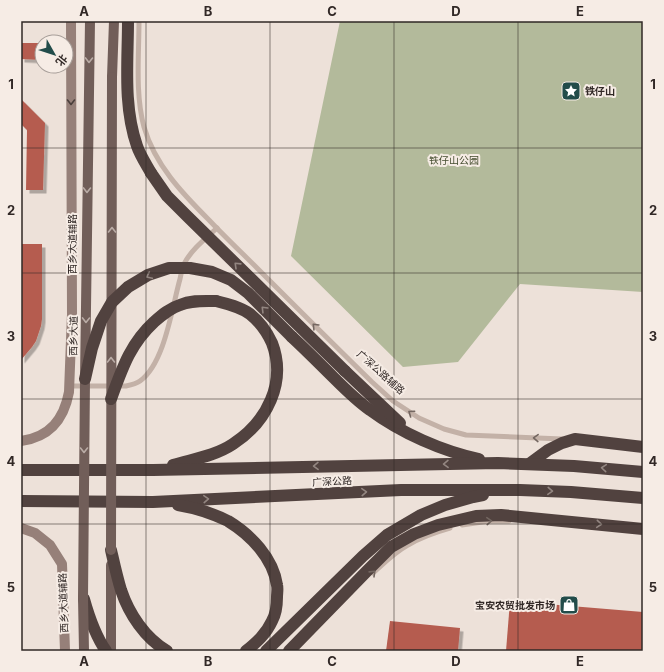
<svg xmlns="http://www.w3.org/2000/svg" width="664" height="672" viewBox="0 0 664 672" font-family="Inter,'Noto Sans SC',sans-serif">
  <defs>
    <filter id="shadow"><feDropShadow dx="3.5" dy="3.5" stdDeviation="0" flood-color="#0004"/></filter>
  </defs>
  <rect width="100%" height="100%" fill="#ede1d9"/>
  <polygon fill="#b3ba9b" points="340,21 643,21 643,292 520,284 458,362 403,367 291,256"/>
  <g fill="#b55c4f" filter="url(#shadow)">
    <polygon points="21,43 42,43 42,60 21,59"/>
    <polygon points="21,99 45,123 43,190 26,190 27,130 21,124"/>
    <polygon points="21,244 42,244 42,319 41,326 36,341 32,347 21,360"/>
    <polygon points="510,601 643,612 643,651 506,651"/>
    <polygon points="390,621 460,628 458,651 386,651"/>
  </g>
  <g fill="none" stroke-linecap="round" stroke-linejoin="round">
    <g stroke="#c3b1a7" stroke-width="5">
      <path d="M 139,21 C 139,55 135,94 144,127 C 155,165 182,193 209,220 C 225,237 242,253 258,269 C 296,307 334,345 372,382 L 393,401 L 419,418 L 444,429 L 466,435 L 562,439"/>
      <path d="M 70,386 L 126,386 C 131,385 136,384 140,381 C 165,363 172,307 180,279 C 181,274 182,269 184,264 C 191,250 205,239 217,228"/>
      <polyline points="462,525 489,521 509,521"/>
      <path d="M 373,573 C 384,563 395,552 408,545 C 421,537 436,532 450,528"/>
    </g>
    <g stroke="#968079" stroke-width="10">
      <path d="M 21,441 C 50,437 64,419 69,392 L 72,314 L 71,21"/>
      <polyline points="21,528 35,533 50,545 62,564 65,651"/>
    </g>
    <g stroke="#715e59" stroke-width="10">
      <polyline points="112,77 114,21"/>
      <polyline points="111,651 111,565"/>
    </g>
    <g stroke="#51423f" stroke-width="12">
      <path d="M 128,21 C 128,62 123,106 137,146 C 140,155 146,164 151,173"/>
      <path d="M 292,337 C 306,350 320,364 334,378 C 345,389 357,401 370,410 C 401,433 442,451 479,459"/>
      <polyline points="345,371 400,423"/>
      <polyline points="529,464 548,450 562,443 575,439 643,447"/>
      <path d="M 173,465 C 193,459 215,456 233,444 C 267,422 287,382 272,343 C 267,332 260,322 250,314 C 240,307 228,304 216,301"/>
      <polyline points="21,470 153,470 498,463 574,466 643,472"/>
      <polyline points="21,501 153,502 401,490 520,490 571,492 643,498"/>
      <path d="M 178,505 C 196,508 212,513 228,521 C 251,535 273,558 277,585 C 278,589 277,593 277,597 C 277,605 276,614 272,621 C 266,634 257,642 246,651"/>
      <path d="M 111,550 C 114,563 117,577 121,590 C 129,614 145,638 167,651"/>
      <path d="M 84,599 C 89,617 95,635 106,651"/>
      <polyline points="266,651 363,556 387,535 421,515 445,505 473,497 483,495"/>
      <polyline points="289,651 367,571 391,547 414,534 438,525 476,516 501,515 643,529"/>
    </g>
    <g stroke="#715e59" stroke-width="10">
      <polyline points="111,550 112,77"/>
      <polyline points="84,651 83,598 85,379 90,21"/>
    </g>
    <g stroke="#51423f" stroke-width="12">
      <polyline points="151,173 167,196 187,216 345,371"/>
      <polyline points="85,379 92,348 101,321 112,302 128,287 148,275 169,268 190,268 212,272 231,280 248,293 292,337"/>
      <path d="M 111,399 C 122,369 130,344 154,322 C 162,315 170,308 180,305 C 191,300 204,301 216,301"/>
    </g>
  </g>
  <defs><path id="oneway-chevron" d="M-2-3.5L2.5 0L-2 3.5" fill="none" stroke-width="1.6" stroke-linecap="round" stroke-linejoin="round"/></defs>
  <g stroke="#baaca6">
    <use href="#oneway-chevron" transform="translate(89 60) rotate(91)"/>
    <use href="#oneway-chevron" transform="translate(87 190) rotate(91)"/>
    <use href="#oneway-chevron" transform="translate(112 230) rotate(-90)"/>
    <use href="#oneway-chevron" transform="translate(86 320) rotate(91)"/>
    <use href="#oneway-chevron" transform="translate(111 360) rotate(-90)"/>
    <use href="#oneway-chevron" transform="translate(84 450) rotate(90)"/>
  </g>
  <use stroke="#4a3e3b" href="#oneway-chevron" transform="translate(71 102) rotate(90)"/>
  <g stroke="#938681">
    <use href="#oneway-chevron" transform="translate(237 265) rotate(-136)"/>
    <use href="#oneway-chevron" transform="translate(149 276) rotate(155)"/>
    <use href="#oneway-chevron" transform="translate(264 309) rotate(-135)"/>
    <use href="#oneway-chevron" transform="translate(446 464) rotate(179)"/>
    <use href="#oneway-chevron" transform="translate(316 466) rotate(179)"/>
    <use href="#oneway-chevron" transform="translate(604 468) rotate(-175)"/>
    <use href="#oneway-chevron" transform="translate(550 491) rotate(3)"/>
    <use href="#oneway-chevron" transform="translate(364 492) rotate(-3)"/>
    <use href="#oneway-chevron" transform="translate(206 499) rotate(-3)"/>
    <use href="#oneway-chevron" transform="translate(599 524) rotate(5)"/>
  </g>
  <g stroke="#736660">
    <use href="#oneway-chevron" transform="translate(315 326) rotate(-135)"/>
    <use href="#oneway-chevron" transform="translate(411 413) rotate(-145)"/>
    <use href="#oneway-chevron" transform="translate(536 438) rotate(-178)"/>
    <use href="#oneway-chevron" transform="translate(489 521) rotate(-3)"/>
    <use href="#oneway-chevron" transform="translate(373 573) rotate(-44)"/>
  </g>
  <path fill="none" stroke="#312826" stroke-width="1" stroke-opacity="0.55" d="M 146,21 L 146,651M 270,21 L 270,651M 394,21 L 394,651M 518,21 L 518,651M 21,148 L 643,148M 21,273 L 643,273M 21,399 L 643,399M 21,524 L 643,524"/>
  <defs>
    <g id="sight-square" transform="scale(1)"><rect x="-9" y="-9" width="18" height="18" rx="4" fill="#224c4a" stroke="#f6ece5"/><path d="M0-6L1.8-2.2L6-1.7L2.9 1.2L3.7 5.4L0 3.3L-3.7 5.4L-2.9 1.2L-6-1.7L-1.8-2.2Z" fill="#fff"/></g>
    <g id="shop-square" transform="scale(1)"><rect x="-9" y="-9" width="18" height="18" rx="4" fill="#224c4a" stroke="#f6ece5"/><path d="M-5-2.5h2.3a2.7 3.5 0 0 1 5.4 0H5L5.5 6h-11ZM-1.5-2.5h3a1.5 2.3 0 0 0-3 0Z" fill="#fff"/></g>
  </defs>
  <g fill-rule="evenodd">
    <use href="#sight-square" x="571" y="91"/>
    <use href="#shop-square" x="569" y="605"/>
  </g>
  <g text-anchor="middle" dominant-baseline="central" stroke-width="4" stroke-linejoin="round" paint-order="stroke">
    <g font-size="10" font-weight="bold" fill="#312826" stroke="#f6ece5" text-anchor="start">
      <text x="585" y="91">铁仔山</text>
      <text x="555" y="605" text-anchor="end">宝安农贸批发市场</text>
    </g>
    <g font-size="10" fill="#444c2e" stroke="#f6ece5">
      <text x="454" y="160">铁仔山公园</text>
    </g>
    <g font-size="10" fill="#312826" stroke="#f6ece5">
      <text transform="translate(72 244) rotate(-90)">西乡大道辅路</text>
      <text transform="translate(73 336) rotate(-89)">西乡大道</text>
      <text transform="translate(381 372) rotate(42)">广深公路辅路</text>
      <text transform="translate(332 481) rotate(-3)">广深公路</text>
      <text transform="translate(63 603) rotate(-92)">西乡大道辅路</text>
    </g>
  </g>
  <rect width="664" height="672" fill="none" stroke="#f6ece5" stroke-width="44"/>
  <g transform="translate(54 54) rotate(129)"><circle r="19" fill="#f6ece5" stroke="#a79e99"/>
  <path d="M0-3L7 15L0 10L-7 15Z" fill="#224c4a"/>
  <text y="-6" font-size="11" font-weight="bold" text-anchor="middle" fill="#312826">北</text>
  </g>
  <rect x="22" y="22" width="620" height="628" fill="none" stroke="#312826" stroke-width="1.5"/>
  <g font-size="13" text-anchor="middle" font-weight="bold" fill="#312826">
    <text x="84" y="16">A</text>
    <text x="208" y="16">B</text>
    <text x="332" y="16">C</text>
    <text x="456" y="16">D</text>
    <text x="580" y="16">E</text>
    <text x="11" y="89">1</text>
    <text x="653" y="89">1</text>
    <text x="11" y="215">2</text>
    <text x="653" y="215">2</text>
    <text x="11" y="341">3</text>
    <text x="653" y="341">3</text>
    <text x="11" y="466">4</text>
    <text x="653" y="466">4</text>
    <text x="11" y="592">5</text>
    <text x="653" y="592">5</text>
    <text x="84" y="666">A</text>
    <text x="208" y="666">B</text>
    <text x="332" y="666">C</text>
    <text x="456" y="666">D</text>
    <text x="580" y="666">E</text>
  </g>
</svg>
